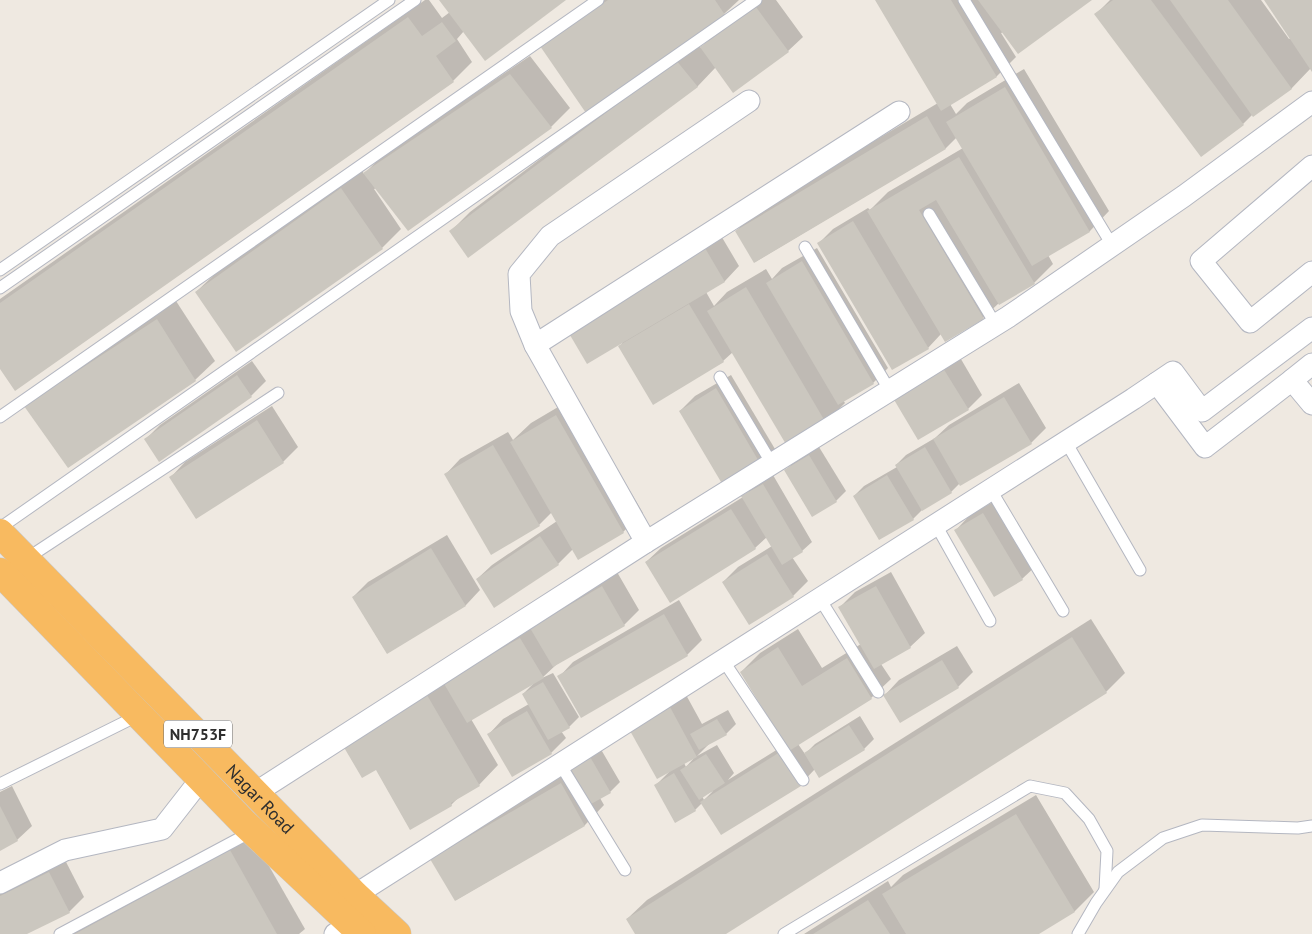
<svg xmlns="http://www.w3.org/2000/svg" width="1312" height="934" viewBox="0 0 1312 934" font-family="'PT Sans',sans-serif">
  <rect width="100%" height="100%" fill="#efe9e1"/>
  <g fill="#0003" fill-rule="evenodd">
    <polygon points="425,0 429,0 442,18 450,12 442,0 563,0 464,31 457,39 472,62 453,81 0,367 0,299"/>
    <polygon points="601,0 739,0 724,14 541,47"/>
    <polygon points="761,0 776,0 803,37 788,51 716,67 697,87 451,231 470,212 696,41 701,48 716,33"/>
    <polygon points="876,0 1090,0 1001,33 1016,57 997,76 950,104 956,114 967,103 1024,69 1109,211 1090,231 1048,255 1053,264 1034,283 999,303 983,318 941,334 928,348 818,244 833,229 868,208 870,210 888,192 963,148 957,137 946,148 755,262 736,231 756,211 938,103"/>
    <polygon points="1110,0 1261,0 1289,39 1291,38 1266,0 1312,0 1312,70 1311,68 1291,89 1253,114 1243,124 1096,14"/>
    <polygon points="530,56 570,108 551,127 374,189 401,229 382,248 196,292 216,273 361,169 364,174 384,154"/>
    <polygon points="720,234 739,266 725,281 706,292 714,306 727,292 766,269 772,279 782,268 817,248 888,368 873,383 843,400 845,403 826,422 733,352 723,361 620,346 623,342 587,362"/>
    <polygon points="176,301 215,361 195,380 68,466 45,386"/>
    <polygon points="958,354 982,395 968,409 895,398"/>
    <polygon points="252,361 266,381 251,396 160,460 146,439 160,425"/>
    <polygon points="731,375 775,449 760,464 680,411 695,396"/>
    <polygon points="1019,383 1046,428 1031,443 960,483 951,492 923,509 913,519 854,496 864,486 897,467 896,465 906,455 935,438 949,425"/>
    <polygon points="575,397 643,513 623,532 573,549 558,564 495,606 477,579 492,565 557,521 552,512 539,525 446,474 460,459 508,432 513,440 531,423"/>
    <polygon points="272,406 298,447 283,462 196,518 171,477 185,462"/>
    <polygon points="819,447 846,491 836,501 786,470 795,461"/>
    <polygon points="773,475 812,542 802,551 792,557 808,581 793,596 723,582 738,567 772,546 767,537 755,548 646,562 661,548 743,497 753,487"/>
    <polygon points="998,499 1037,565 1022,579 956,530 970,515"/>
    <polygon points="447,535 480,590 466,605 387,653 353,597 368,582"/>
    <polygon points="617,572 639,610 624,625 557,664 542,678 553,673 579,717 569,727 561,731 566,738 551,753 489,734 503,719 529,704 523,694 534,683 471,719 498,765 479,785 460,796 451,805 376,769 344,744"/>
    <path d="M 891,572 L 925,633 L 910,647 L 881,664 L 891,679 L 871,698 L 798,744 L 805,754 L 815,744 L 860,716 L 874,739 L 864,749 L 820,776 L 815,769 L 800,785 L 702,803 L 695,810 L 656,785 L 669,772 L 631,729 L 685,693 L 702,724 L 728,710 L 736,724 L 726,734 L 710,743 L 697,756 L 717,745 L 734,773 L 728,780 L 786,744 L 741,672 L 760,653 L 798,629 L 822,668 L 861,644 L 840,607 L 855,592 ZM 694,758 L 686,767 L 684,763 ZM 713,791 L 704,800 L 702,796 Z"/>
    <polygon points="679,600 702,640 687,655 582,716 559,677 573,662"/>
    <polygon points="1091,619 1125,673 1106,692 723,934 637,934 627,919 647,900"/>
    <polygon points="957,646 973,672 958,687 885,695 899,680"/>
    <polygon points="599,746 620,782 610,792 600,798 604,805 585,825 456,900 432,859 451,840 573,769"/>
    <polygon points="12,786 32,826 17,840 0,849 0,792"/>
    <polygon points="1036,795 1094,892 1075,911 1036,934 804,934 888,881 891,887 903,875"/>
    <polygon points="249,831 305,929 299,934 61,934"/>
    <polygon points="64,858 84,897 69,912 24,934 0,934 0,890"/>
  </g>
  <g fill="#cbc7bf">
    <polygon points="439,0 566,0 485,61"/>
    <polygon points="608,0 715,0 725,15 586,113 540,46"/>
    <polygon points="875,0 951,0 997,77 941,111"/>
    <polygon points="978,0 1092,0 1018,54"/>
    <polygon points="1113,0 1151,0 1244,125 1201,157 1094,14"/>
    <polygon points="1170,0 1228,0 1292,89 1253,117"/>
    <polygon points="1264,0 1312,0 1312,72"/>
    <polygon points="756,7 789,52 733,93 700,47"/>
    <polygon points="408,17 422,36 442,22 456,41 436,56 454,82 15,391 0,369 0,303"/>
    <polygon points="676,60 698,87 468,258 449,231"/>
    <polygon points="510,74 552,128 408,231 363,173"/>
    <polygon points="1005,87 1090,232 1032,266 946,122"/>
    <polygon points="927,116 946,149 754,263 735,231"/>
    <polygon points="959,157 1035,284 999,305 936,200 919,210 984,319 945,342 867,211"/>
    <polygon points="341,188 383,249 236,352 195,292"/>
    <polygon points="853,221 929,349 892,370 817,243"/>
    <polygon points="705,248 725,282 587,364 567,330"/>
    <polygon points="802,261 874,384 838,405 766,283"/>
    <polygon points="746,287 826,423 787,446 707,311"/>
    <polygon points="689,304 724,362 653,405 618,346"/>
    <polygon points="157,319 196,381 68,468 24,406"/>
    <polygon points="943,368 969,410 918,440 893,398"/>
    <polygon points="237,375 252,397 159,462 144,439"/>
    <polygon points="716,388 761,465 724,487 679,411"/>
    <polygon points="1004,397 1032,444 960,486 933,439"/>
    <polygon points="556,415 624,533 578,560 510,442"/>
    <polygon points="257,420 284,463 196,519 169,477"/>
    <polygon points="493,445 540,526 491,555 444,474"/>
    <polygon points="925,447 952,493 922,511 895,465"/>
    <polygon points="809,455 837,502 812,517 784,470"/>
    <polygon points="887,475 914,520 879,540 853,496"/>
    <polygon points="763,484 803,552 782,565 741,496"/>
    <polygon points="731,509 756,549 670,603 645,562"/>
    <polygon points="983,513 1023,580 994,597 954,530"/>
    <polygon points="540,536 559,565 494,608 476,579"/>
    <polygon points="431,548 466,606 387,654 352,597"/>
    <polygon points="767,554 794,597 749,625 722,582"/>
    <polygon points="602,586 625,626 553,667 530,628"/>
    <polygon points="876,586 911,648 874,669 838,607"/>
    <polygon points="664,614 688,656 581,718 557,676"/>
    <polygon points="1072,637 1107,693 726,934 635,934 626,919"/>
    <polygon points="520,638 544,678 467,723 443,682"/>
    <polygon points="778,647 802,686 847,658 872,699 789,751 740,672"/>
    <polygon points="942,660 959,688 900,723 883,695"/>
    <polygon points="543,682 570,728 548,740 522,694"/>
    <polygon points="427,695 480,786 451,803 452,806 410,830 376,770 362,778 342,744"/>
    <polygon points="670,707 697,757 657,779 629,729"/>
    <polygon points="527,711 552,754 512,777 487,734"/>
    <polygon points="717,719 727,735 699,750 690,734"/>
    <polygon points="849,725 865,750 819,778 804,753"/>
    <polygon points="780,752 801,786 721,835 700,802"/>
    <polygon points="706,754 725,783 699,800 680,770"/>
    <polygon points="589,755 611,793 591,804 569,766"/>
    <polygon points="674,773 696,811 675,823 654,785"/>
    <polygon points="561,783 585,826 455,901 430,859"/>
    <polygon points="0,806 18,841 0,851"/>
    <polygon points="1016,814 1075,912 1039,934 906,934 882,894"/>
    <polygon points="230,850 277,934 75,934"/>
    <polygon points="49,872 70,913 27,934 0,934 0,896"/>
    <polygon points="868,900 890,934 813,934"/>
  </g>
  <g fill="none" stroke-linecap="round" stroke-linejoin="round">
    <g stroke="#b4b7c1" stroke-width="13">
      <g id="service">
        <polyline points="964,0 1112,245"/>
        <polyline points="929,214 996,325"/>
        <polyline points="805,247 890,391"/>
        <polyline points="0,270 389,0"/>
        <polyline points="0,288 415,0"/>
        <polyline points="720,377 772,464"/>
        <polyline points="0,417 598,0"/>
        <polyline points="1066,442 1140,570"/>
        <polyline points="991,490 1063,611"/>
        <polyline points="936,525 990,621"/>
        <polyline points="0,528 756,0"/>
        <polyline points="26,559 278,393"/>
        <polyline points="820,599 878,692"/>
        <polyline points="723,660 803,780"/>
        <polyline points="560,764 625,870"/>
        <polyline points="0,784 139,715"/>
        <polyline points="60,934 253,831"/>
        <polyline points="784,934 1030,786 1065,793 1089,819 1107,851 1105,889"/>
        <polyline points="1078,934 1096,903 1118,872 1163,838 1202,825 1298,828 1312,826"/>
      </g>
    </g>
    <g stroke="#b4b7c1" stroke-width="23">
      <g id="minor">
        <polyline points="1312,166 1201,261 1250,322 1312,272"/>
        <polyline points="535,345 899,112"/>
        <polyline points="1292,380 1312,364"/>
        <polyline points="1157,383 1205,447 1292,380 1312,404"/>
        <polyline points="646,542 535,345 521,311 519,274 550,236 749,101"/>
        <polyline points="255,793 646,542 1008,317 1184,196 1312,102"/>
        <polyline points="0,883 65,850 162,829 201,779"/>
        <polyline points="355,895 1133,399 1173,372 1202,411 1312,328"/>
        <polyline points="335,934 352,925"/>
      </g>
    </g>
    <g stroke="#c9c9c9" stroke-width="29">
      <g id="trunk">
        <path id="s1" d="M 0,533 L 355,895 L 397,934"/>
        <polyline points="0,572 245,824 362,934"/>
      </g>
    </g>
    <use href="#service" stroke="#fff" stroke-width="11"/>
    <use href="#minor" stroke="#fff" stroke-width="21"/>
    <use href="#trunk" stroke="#f8ba60" stroke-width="28"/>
  </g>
  <g text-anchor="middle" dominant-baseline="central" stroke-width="4" stroke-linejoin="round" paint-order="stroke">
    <rect fill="#fff" stroke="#6d6d6d" stroke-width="1" x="164" y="720.5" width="68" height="27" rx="4"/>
    <g font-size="16" font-weight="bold" fill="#2e2e2e">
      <text x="198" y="734">NH753F</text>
    </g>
    <g font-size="18" fill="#2e2e2e" stroke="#fff">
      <text stroke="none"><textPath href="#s1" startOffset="372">Nagar Road</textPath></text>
    </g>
  </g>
</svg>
